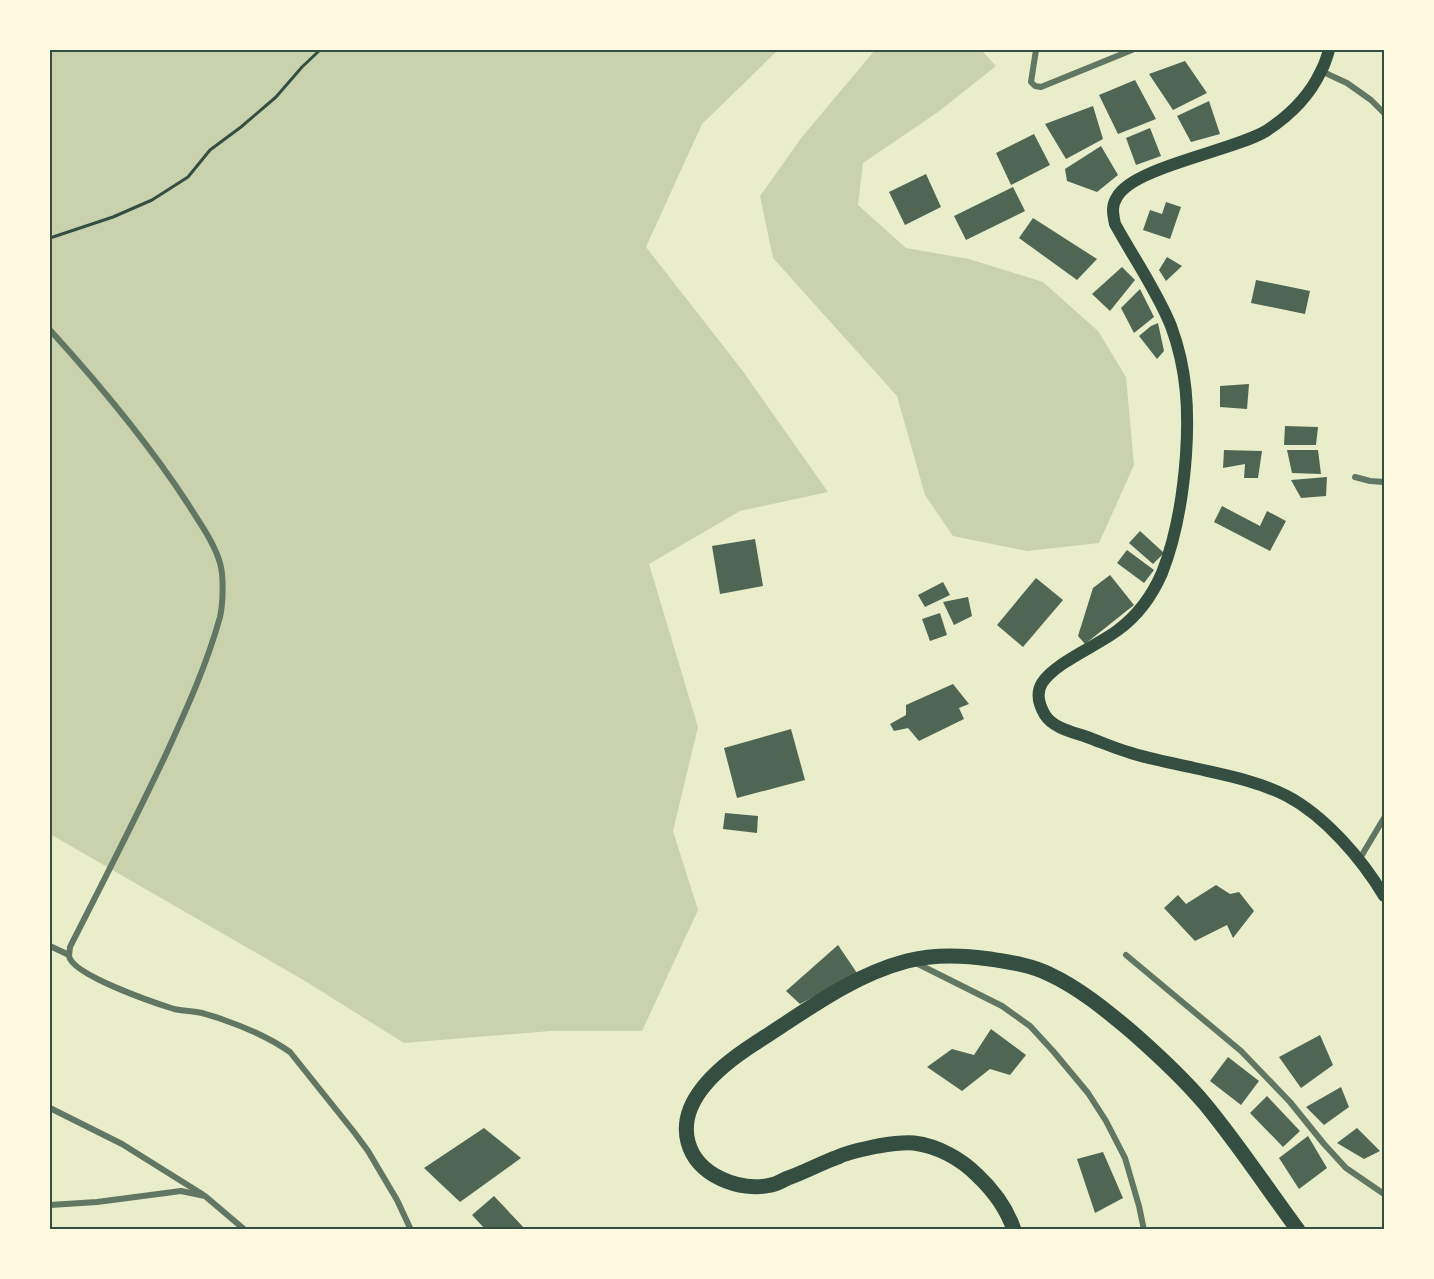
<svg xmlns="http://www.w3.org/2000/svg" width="1434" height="1279" viewBox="0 0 1434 1279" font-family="Rubik,sans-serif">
  <rect width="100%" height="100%" fill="#e9edc9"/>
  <g fill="#cad2ad">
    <polygon points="50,50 778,50 702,124 646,247 742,370 828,492 740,511 649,564 698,727 673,831 698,910 642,1031 551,1031 404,1043 305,981 50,834"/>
    <polygon points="875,50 981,50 996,66 938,112 863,163 858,205 906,248 969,259 1043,282 1098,331 1126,377 1134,465 1099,543 1027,551 953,536 925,495 897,396 773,258 760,196 802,137"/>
  </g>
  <g fill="#4f6655">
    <polygon points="1185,61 1207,93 1173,110 1149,74"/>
    <polygon points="1135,80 1156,119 1118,134 1099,95"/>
    <polygon points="1209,101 1220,134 1191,142 1177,116"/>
    <polygon points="1093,106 1103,139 1066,159 1045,124"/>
    <polygon points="1150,128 1161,156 1136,165 1126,138"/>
    <polygon points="1034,134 1050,165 1011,185 996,153"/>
    <polygon points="1101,146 1118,175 1097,192 1067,181 1065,169"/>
    <polygon points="926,174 941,207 905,225 889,192"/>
    <polygon points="1013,187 1025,211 966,240 954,216"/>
    <polygon points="1166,202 1181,207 1170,239 1143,230 1150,210 1162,214"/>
    <polygon points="1033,218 1097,259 1077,280 1019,238"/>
    <polygon points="1167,257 1182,266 1166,281 1159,270"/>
    <polygon points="1122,267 1135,280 1110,311 1092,294"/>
    <polygon points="1256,280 1310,291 1305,314 1251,303"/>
    <polygon points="1140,289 1154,317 1134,333 1121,308"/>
    <polygon points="1158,323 1164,351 1157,359 1139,336 1151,326"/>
    <polygon points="1249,384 1247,409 1220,407 1220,386"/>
    <polygon points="1285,426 1318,427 1316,445 1284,445"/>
    <polygon points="1224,450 1262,451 1258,478 1244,478 1245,464 1223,468"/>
    <polygon points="1287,450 1318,450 1321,474 1292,473"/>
    <polygon points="1327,477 1326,496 1301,498 1291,480"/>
    <polygon points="1222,506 1260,526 1267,511 1286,521 1270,551 1214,522"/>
    <polygon points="1140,531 1164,553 1153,564 1129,543"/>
    <polygon points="755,539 763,586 720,594 712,546"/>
    <polygon points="1127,550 1154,570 1144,583 1117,563"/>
    <polygon points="1110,575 1134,605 1085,644 1078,636 1093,588"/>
    <polygon points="1036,578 1063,600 1023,647 997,625"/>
    <polygon points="943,582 950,595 925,607 918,595"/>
    <polygon points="968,597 972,616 954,625 943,602"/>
    <polygon points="940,613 947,635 930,641 922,619"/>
    <polygon points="953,684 969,704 959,708 964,719 919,741 908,728 894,731 890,724 906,715 906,705"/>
    <polygon points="791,729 805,780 737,798 724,748"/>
    <polygon points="725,813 758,816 757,833 723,829"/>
    <polygon points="1216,885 1230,894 1239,892 1254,911 1233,938 1227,925 1195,941 1164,908 1178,895 1186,904"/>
    <polygon points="838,945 857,973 800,1004 786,991"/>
    <polygon points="991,1029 1026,1055 1010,1075 990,1069 962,1091 927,1067 952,1049 974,1055"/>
    <polygon points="1320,1035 1333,1065 1301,1088 1279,1057"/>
    <polygon points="1228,1057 1259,1081 1241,1105 1210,1081"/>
    <polygon points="1341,1087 1349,1107 1324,1125 1306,1107"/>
    <polygon points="1267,1096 1300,1131 1283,1147 1250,1113"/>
    <polygon points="484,1128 521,1158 460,1202 424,1168"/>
    <polygon points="1357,1128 1380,1151 1364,1159 1337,1143"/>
    <polygon points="1308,1136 1327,1168 1299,1189 1279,1158"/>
    <polygon points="1103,1152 1123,1198 1095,1213 1077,1159"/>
    <polygon points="494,1196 526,1230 486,1230 472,1215"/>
  </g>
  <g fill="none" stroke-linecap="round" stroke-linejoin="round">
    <polyline stroke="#344e41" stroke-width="3" points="50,238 113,217 152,200 188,177 210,150 241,127 276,97 302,67 320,50"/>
    <g stroke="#617663" stroke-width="6">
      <polyline points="1036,50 1031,82 1035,86 1041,87 1132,50"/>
      <polyline points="1321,71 1347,83 1371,100 1384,113"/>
      <path d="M 50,330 C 100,385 147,441 188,504 C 199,522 214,542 220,563 C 224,576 223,604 220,617 C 207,664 187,708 167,752 C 136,818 103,882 70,947 C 70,948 69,955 69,956 C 72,975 155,1003 174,1009 C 183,1011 193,1011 202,1013 C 209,1015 217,1017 224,1020 C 247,1028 270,1038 290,1052 L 354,1132 L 368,1151 L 397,1200 L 411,1230"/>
      <polyline points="1355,477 1370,481 1384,482"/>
      <polyline points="1359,860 1384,818"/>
      <polyline points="50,946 69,955"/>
      <polyline points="1126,955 1241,1051 1290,1102 1324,1144 1346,1168 1384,1194"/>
      <polyline points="916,963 1002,1006 1030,1026 1053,1051 1088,1093 1106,1121 1125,1158 1139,1206 1144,1230"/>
      <polyline points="50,1108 122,1144 202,1194"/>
      <polyline points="50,1205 97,1202 181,1191 205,1196 245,1230"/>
    </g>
    <path stroke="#344e41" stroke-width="12" d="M 1329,50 C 1327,57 1325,64 1321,71 C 1310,95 1289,116 1266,131 C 1233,151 1133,167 1117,197 C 1111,206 1113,214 1115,224 C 1133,257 1157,291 1171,326 C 1187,369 1189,410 1186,455 C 1183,496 1177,535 1162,573 C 1152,596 1137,616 1118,630 C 1097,646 1056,662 1042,683 C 1036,693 1039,705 1045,715 C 1053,728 1073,732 1087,737 C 1101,742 1114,748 1128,752 C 1149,759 1172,763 1194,768 C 1225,775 1258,781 1287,796 C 1325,816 1362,859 1384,896"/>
    <path stroke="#344e41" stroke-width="15" d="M 1014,1230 C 1007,1209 993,1190 977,1175 C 961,1159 938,1146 914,1143 C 902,1142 890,1144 878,1146 C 865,1149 850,1151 838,1157 C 821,1163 805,1172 788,1178 C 783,1180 777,1184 771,1185 C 740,1192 697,1176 688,1142 C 677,1100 723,1064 754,1044 C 803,1013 850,976 907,961 C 934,954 963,955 990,959 C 1009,962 1031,965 1049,974 C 1079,988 1106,1010 1132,1032 C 1157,1054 1183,1078 1205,1104 C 1238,1144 1267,1188 1298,1230"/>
  </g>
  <rect width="1434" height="1279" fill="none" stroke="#fefae0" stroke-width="102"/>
  <rect x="51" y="51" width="1332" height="1177" fill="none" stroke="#344e41" stroke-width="2"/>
</svg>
